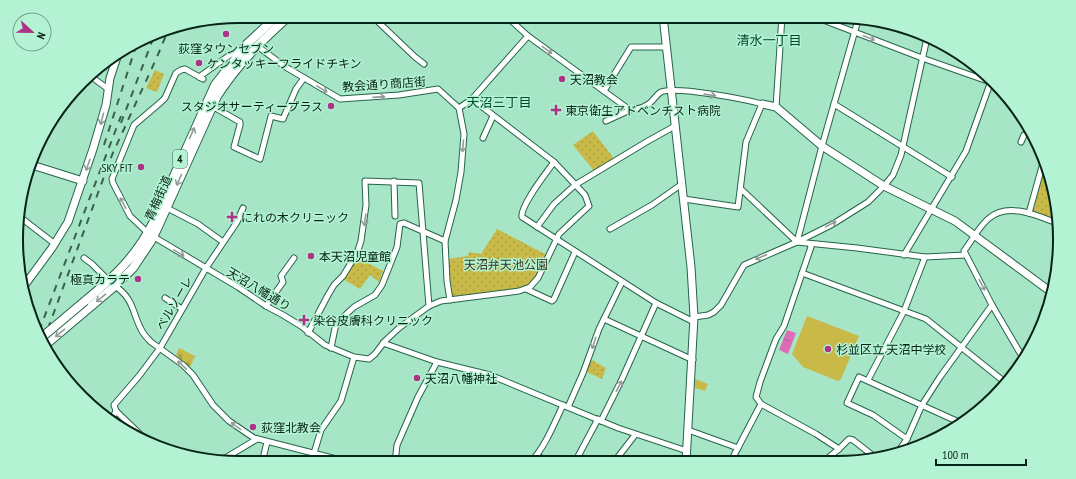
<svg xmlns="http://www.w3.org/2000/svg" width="1076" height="479" viewBox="0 0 1076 479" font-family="'PT Sans Narrow','Noto Sans JP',sans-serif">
  <defs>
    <pattern id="cemetery-stones" width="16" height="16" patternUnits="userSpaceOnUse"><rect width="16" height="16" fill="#c8b948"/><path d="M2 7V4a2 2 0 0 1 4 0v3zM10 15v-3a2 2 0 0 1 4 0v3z" fill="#aa9f3e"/></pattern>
    <pattern id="park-dots" width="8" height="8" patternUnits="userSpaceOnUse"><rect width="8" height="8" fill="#c8b948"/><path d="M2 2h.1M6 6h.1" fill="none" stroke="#aa9f3e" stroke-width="1.8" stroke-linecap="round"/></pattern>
    <pattern id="water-ripples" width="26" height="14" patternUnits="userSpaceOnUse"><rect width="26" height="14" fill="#db6db6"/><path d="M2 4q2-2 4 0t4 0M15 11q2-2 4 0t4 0" fill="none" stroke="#b05993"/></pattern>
  </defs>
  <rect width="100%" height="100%" fill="#a6e6c6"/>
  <g fill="#c8b948">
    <polygon points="807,316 859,336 841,379 838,381 803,367 792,354"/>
    <polygon points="695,379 708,384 705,391 695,388"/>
  </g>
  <polygon fill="url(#cemetery-stones)" points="179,348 195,356 190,367 176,355"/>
  <g fill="url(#park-dots)">
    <polygon points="155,70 164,74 157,92 146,88"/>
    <polygon points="593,131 615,160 595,172 573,145"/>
    <polygon points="1044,169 1059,221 1033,212"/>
    <path d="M 497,229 L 547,255 C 541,268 533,287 518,291 C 510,292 501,290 493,291 C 479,293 466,296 452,297 L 448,259 L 468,256 L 469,252 L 481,254 Z"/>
    <polygon points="358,258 383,271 379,282 370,275 360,289 343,279"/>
    <polygon points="590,359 606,368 602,379 585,371"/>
  </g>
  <polygon fill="url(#water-ripples)" points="787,330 796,333 788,354 779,350"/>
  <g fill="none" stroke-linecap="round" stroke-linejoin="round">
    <g stroke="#256449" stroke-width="7">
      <g id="street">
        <polyline points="264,16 268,24"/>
        <polyline points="372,16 415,57 424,64"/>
        <path d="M 506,16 L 528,36 L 630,110 C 638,109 647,107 652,101 C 655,98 657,94 661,92 C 676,86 744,99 762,104 L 746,142 L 738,207 L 684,199"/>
        <polyline points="806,16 818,18 922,58 993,83"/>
        <polyline points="256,45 284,66 340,99 399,95 438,89 459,108"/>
        <polyline points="89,75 108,89"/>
        <polyline points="199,77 234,52 242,49"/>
        <polyline points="203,79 185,69 181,70 176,73 165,98 161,102 134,125 112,179 113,183 130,216 149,234 238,287 266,306 283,315 301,326 325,345 354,357 369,359 375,354 385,341 399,328 429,306 441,301 519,291 530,287 538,278 559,234 589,206 585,195 554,162 472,99"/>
        <polyline points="604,91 631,47 663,47 667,48"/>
        <polyline points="834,104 952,177"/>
        <polyline points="212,106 240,122 240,125 234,147 260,159 271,116 283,119 296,89 304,78"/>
        <polyline points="776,107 782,16"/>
        <polyline points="459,108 472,99 528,36"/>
        <polyline points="606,121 630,110"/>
        <polyline points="483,138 493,116"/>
        <polyline points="1021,142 1024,135"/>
        <path d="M 554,162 C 546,173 520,206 522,217 L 656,303 L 694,322"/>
        <polyline points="394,181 395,216"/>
        <polyline points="741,189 797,242 857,248 925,257 965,255"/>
        <polyline points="167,208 198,224 223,242"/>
        <polyline points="1029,213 1043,163"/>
        <polyline points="20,217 55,244"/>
        <polyline points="537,227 554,204 575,185 648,141 675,126"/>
        <polyline points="610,229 652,205 682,184"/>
        <polyline points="797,242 822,146 858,20"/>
        <polyline points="810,244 811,247 784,326 776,339 760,382 756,397 761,404 816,434 839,449 849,439 853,440 876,458"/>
        <polyline points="904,255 966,151 991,81"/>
        <polyline points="84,258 92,264 109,281"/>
        <polyline points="802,273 926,319 1006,383"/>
        <path d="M 115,286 C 134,299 132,312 141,329 C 143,334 147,338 151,342 L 183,365 L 193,375 L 213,405 L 229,421 L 254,438 L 352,463"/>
        <polyline points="526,289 552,301 554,299 575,252"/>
        <polyline points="165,298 182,309"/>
        <polyline points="450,300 447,281 445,241 456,200 461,172 464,134 459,108"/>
        <polyline points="266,306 283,282 281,276 294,258"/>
        <polyline points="694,317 708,315 714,312 721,305 744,265 797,242 833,224 868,202 884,186 893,175 901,155 927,38"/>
        <polyline points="604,319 693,360"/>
        <polyline points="308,333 328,295 334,285 343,276 357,253 361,241 366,205 365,181 419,183 429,306"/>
        <polyline points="383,343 437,362 490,375 618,428 687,451"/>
        <polyline points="331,348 335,328 340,320 354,307 375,295 382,285 397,247 400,224 404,223 445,241"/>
        <path d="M 1023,358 L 992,305 L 964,251 C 972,240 979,227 988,219 C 1008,201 1038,216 1059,224"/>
        <polyline points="868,380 904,311 925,257"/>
        <polyline points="568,407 583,373 599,329 622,282"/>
        <polyline points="112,419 116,411"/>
        <polyline points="601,421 622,379 656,303"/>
        <polyline points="688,430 738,448"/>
        <polyline points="143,437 116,411 114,405 139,376 160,348 206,268 237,222 243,208"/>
        <polyline points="907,439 873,415 847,403 859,377 961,423"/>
        <polyline points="164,449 170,452"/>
        <polyline points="898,452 907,439 922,405 940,377 992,305"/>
        <polyline points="537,456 550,462"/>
        <polyline points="222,460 257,439"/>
        <polyline points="731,461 761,404"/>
        <polyline points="824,461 839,449"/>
        <path d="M 531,462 C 546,445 554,424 563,405"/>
        <polyline points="575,462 598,419"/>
        <polyline points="614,462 635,435"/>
        <polyline points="262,463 267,442"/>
        <polyline points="311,463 321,430 341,401 354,357"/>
        <polyline points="395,463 397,445 418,397 437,362"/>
      </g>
    </g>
    <g stroke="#256449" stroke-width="9">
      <g id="secondary">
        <polyline points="663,16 691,267 694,317 686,462"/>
        <polyline points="762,104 776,107 822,146 884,186 955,221 1051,292"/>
        <polyline points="32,165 83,181"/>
        <polyline points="24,286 52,248 68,222 93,149 106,105 110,78 117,57"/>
      </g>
    </g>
    <g stroke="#256449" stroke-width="10">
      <g id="primary">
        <path d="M 85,301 C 113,278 136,257 153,223 L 215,85 L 247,44 L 277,16"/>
        <path d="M 44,346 L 115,286 L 133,268 L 151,241 L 156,231 L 217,96 C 237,65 261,41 289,16"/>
      </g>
    </g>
    <use href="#street" stroke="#fff" stroke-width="5"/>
    <use href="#secondary" stroke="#fff" stroke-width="7"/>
    <use href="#primary" stroke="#fff" stroke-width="8"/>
    <g stroke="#3a604e" stroke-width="2" stroke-dasharray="7 7" stroke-linecap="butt">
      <polyline points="121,123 154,36"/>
      <polyline points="104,145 136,46"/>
      <polyline points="39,331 121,116"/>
      <polyline points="43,342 112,155 157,57 169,28"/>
    </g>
    <g stroke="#256449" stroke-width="10" stroke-linecap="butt">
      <polyline id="primary-bridge" points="41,338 85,301"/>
    </g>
    <use href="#primary-bridge" stroke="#fff" stroke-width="8"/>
  </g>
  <defs><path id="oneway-shaft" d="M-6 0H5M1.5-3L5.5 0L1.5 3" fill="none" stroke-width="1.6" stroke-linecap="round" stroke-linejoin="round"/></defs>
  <g stroke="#909c97">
    <use href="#oneway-shaft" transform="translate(869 38) rotate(21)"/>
    <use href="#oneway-shaft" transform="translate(547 50) rotate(36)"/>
    <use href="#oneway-shaft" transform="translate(322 89) rotate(31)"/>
    <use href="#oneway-shaft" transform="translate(710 95) rotate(8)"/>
    <use href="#oneway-shaft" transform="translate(379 97) rotate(-4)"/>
    <use href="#oneway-shaft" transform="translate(102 119) rotate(105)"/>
    <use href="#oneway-shaft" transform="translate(192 133) rotate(-66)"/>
    <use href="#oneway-shaft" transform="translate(463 146) rotate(95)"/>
    <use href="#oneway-shaft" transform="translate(88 165) rotate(109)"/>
    <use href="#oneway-shaft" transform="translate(179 180) rotate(114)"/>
    <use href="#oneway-shaft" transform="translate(123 203) rotate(-118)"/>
    <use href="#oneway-shaft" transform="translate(365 220) rotate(98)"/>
    <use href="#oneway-shaft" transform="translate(831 224) rotate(-28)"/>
    <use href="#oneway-shaft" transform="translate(179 253) rotate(31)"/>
    <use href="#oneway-shaft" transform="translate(761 257) rotate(157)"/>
    <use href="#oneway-shaft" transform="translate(982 285) rotate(62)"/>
    <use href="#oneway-shaft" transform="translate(101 298) rotate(140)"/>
    <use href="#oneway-shaft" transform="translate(60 333) rotate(140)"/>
    <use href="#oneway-shaft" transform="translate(594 343) rotate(108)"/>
    <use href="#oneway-shaft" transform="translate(182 365) rotate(-137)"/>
    <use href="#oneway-shaft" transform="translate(619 386) rotate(-63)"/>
    <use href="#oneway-shaft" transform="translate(236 426) rotate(-144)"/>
  </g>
  <g fill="#ac3388" stroke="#b3f3d3" stroke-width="1.5">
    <circle cx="226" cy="34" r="4"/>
    <circle cx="199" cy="63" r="4"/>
    <circle cx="562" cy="79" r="4"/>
    <circle cx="331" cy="106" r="4"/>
    <path d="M554 104h4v4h4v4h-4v4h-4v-4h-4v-4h4z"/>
    <circle cx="141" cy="167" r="4"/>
    <path d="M230 211h4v4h4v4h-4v4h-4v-4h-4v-4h4z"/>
    <circle cx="311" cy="256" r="4"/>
    <circle cx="138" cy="279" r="4"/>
    <path d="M302 314h4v4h4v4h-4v4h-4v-4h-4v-4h4z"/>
    <circle cx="828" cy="349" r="4"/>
    <circle cx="417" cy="378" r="4"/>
    <circle cx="253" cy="427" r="4"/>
  </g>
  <g text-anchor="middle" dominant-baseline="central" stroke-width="3" stroke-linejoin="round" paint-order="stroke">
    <rect fill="#b3f3d3" stroke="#3b614f" stroke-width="1" x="173" y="150" width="14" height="18" rx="3"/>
    <g font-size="11" font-weight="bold" fill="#082317">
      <text x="180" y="159">4</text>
    </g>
    <g font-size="12" fill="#082317" stroke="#b3f3d3" text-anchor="start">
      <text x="226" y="48" text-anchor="middle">荻窪タウンセブン</text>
      <text x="207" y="63">ケンタッキーフライドチキン</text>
      <text x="570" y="79">天沼教会</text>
      <text x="323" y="106" text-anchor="end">スタジオサーティープラス</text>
      <text x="565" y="110">東京衛生アドベンチスト病院</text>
      <text x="133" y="167" text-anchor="end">SKY FIT</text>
      <text x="241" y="217">にれの木クリニック</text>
      <text x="319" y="256">本天沼児童館</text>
      <text x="130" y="279" text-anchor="end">極真カラテ</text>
      <text x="313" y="320">染谷皮膚科クリニック</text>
      <text x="836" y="349">杉並区立 天沼中学校</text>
      <text x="425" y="378">天沼八幡神社</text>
      <text x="261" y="427">荻窪北教会</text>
    </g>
    <g font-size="12" fill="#082317" stroke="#b3f3d3">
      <text transform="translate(384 84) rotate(-4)">教会通り商店街</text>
      <text transform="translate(158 198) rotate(-66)">青梅街道</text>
      <text transform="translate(259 289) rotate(31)">天沼八幡通り</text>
      <text transform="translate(174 303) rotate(-60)">ベルソーレ</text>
    </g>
    <g font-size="12" fill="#38351d" stroke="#b3f3d3">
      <text x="506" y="264">天沼弁天池公園</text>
    </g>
    <g font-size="13" fill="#00482e" stroke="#b3f3d3">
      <text x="769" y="40">清水一丁目</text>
      <text x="499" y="102">天沼三丁目</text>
    </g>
  </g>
  <path d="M0 0H1076V479H0ZM239 23H837A216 216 0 0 1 1053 239V240A216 216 0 0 1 837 456H239A216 216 0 0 1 23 240V239A216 216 0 0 1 239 23Z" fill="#b3f3d3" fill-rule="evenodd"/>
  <path fill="none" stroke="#082317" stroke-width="2" d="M239 23H837A216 216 0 0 1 1053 239V240A216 216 0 0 1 837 456H239A216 216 0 0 1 23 240V239A216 216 0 0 1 239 23Z"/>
  <g transform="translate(32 32) rotate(112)"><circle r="19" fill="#b3f3d3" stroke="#6fa088"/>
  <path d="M0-3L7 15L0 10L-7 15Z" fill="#ac3388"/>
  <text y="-6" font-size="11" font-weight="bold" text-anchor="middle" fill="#082317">N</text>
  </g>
  <path d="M936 459v6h90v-6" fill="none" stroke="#082317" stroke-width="2"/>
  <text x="942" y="459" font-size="12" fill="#082317" stroke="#b3f3d3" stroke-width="3" paint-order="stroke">100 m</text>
</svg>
